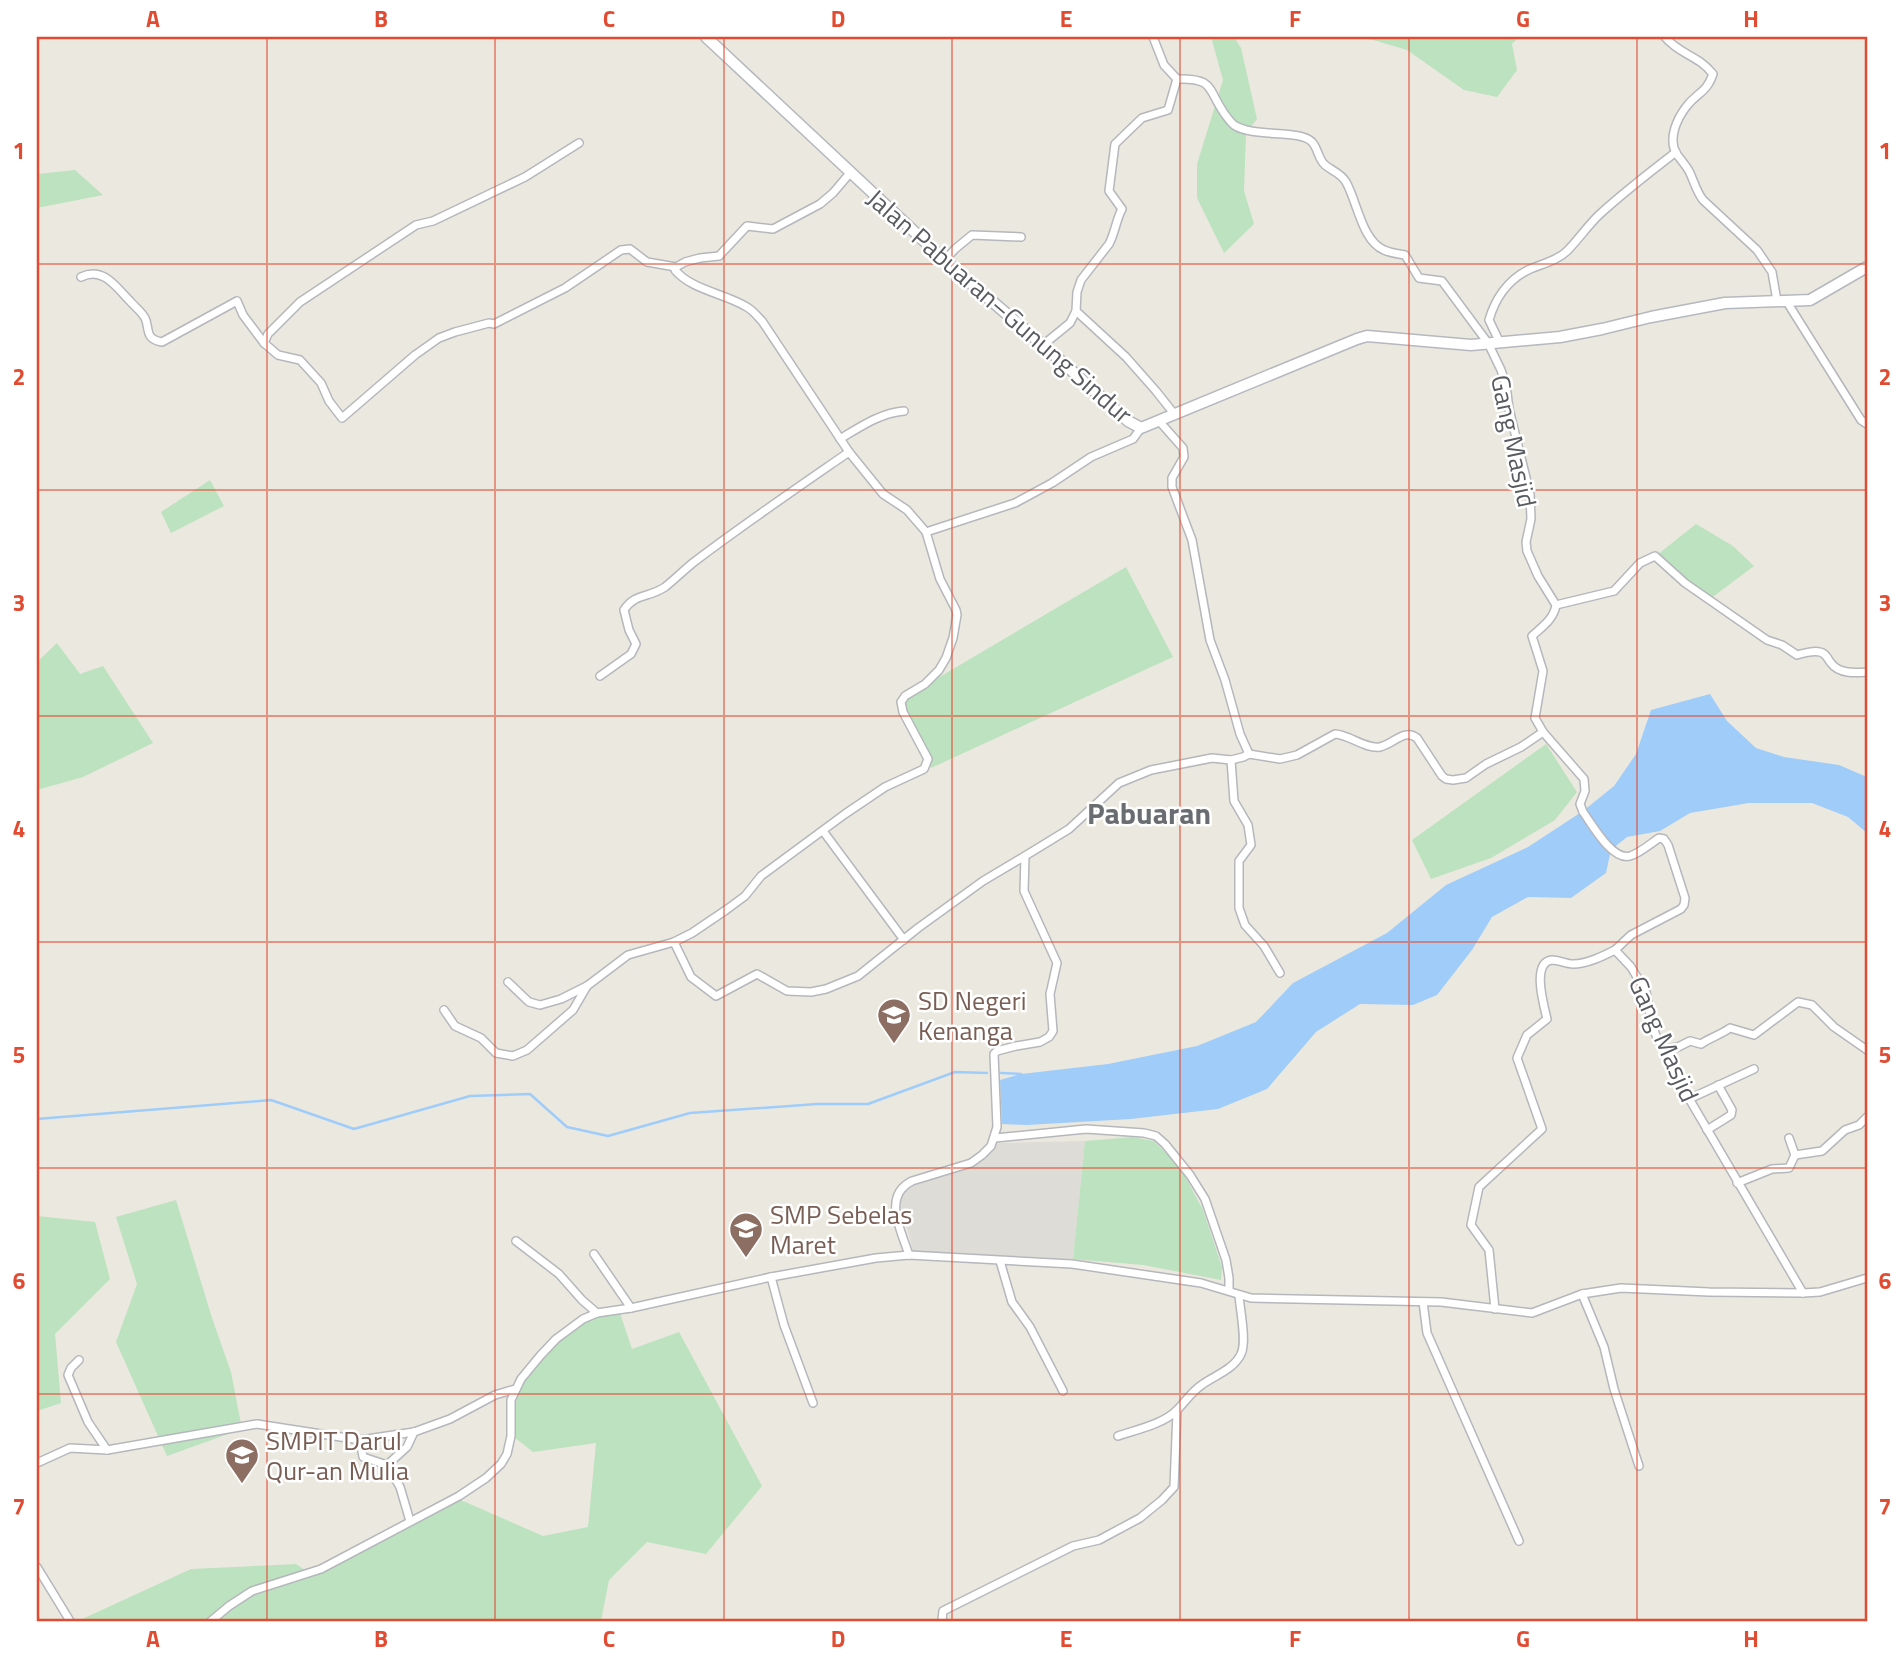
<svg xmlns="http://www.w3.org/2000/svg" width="1904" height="1658" viewBox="0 0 1904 1658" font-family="'Titillium Web',sans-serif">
  <rect width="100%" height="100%" fill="#ebe9df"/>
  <polygon fill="#dedcd7" points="1085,1141 1073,1259 913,1251 900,1202 903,1193 909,1187 975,1164 992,1152 998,1143"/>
  <g fill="#bce2bf">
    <polygon points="1211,37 1234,37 1241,48 1257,119 1246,133 1244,191 1254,224 1224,253 1197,198 1197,164 1223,80"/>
    <polygon points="1363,37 1519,37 1512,44 1517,70 1497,97 1464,90 1407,50"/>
    <polygon points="75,170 103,195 37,208 37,174"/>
    <polygon points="210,480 224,506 171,533 161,512"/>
    <polygon points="1696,524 1733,546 1754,566 1710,599 1657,555"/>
    <polygon points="1126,567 1173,657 931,768 897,702"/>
    <polygon points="57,643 80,674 103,666 153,743 83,777 37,790 37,662"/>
    <polygon points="1546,744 1577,792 1555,820 1491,858 1431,879 1412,840"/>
    <polygon points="1132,1137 1154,1141 1180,1167 1203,1210 1222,1267 1221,1280 1143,1265 1073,1259 1085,1141"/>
    <polygon points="176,1200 212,1318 231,1372 242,1429 167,1456 116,1342 137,1284 116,1217"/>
    <polygon points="37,1216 95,1222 110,1279 55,1334 61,1403 37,1411"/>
    <polygon points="618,1307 632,1349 679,1332 762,1486 706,1554 647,1542 609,1580 601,1621 81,1621 80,1620 191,1569 296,1564 308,1572 454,1497 543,1536 588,1527 596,1443 533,1452 514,1437 517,1391 574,1322"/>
  </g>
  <polygon fill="#a0ccfa" points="1710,694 1727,721 1756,748 1784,757 1839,765 1867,777 1867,833 1848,817 1812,803 1749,803 1690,813 1660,831 1627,837 1611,850 1606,873 1571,898 1528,897 1492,917 1472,950 1437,995 1413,1005 1360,1004 1316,1032 1267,1089 1218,1109 1131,1119 1027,1125 1002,1124 1000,1080 1021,1074 1108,1064 1197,1046 1256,1022 1293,983 1387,933 1446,885 1528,847 1583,811 1614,786 1636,754 1651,710"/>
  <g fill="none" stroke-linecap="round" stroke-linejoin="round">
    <g stroke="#a0ccfa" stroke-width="2.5">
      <polyline points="1001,1073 1021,1074"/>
      <polyline points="37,1119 271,1100 354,1129 470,1096 530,1094 567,1127 608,1136 690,1113 817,1104 868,1104 955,1072 987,1073"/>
    </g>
    <g stroke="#b5b7bc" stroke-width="10">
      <g id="street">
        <path d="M 1153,37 L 1164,65 L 1177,79 C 1214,78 1207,88 1224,113 C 1227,117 1230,122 1234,125 C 1253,138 1300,129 1312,142 C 1318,148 1318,159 1325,165 C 1332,171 1341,173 1346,182 C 1357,201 1362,241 1384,250 C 1390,253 1399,254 1405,255 L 1419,278 L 1442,281 L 1488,343 L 1501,370 L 1506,385 L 1509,409 L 1530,494 L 1531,519 L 1526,542 L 1527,551 L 1538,576 L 1556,605 C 1554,619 1542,627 1532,636 L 1543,671 L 1535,718 L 1543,732 L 1584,779 L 1585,791 L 1580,804 L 1583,812 C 1592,824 1612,861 1630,856 C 1640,853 1650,844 1659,838 L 1664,839 L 1668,845 L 1685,898 L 1684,905 L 1681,909 L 1631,935 L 1615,950 L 1631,967 L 1646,992 L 1652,1025 L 1657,1038 L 1667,1049 L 1670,1066 L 1803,1293"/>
        <path d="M 1665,37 C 1680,55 1698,55 1713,74 C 1706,94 1697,92 1686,107 C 1677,119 1668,138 1676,153 C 1680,159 1685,164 1689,171 C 1694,181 1696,191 1703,200 L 1757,250 L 1772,272 L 1777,301"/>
        <polyline points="944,261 955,249 972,235 1021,237"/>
        <path d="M 81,277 C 103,266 116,287 130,301 C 134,306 142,312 145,318 C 150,328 144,339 162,342 L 237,301 L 243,315 L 264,343 L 278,355 L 300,360 L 321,383 L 329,401 L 342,418 L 415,355 L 439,338 L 455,332 L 489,323 L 494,324 L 565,288 L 621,250 L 630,249 L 647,262 L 676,267"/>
        <polyline points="1787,302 1861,420 1867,424"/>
        <polyline points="1076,311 1126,357 1156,391 1175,415"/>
        <polyline points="264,343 268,334 300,302 416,225 433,221 525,177 579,143"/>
        <path d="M 1500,343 L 1489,320 C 1495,299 1508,280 1528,270 C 1541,264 1557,261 1567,251 C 1579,239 1588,225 1600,214 C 1624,192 1650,172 1676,152"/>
        <path d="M 1043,345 L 1070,323 L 1076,311 L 1077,292 L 1081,280 L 1109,244 C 1115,233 1116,220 1122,209 L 1109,191 L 1115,144 L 1142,118 L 1168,110 L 1177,79"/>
        <polyline points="1159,421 1183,448 1184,457 1172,478 1172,487 1192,540 1210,640 1225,680 1240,734 1249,754"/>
        <path d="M 840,439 C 860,427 880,413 904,411"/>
        <path d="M 849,452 L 762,321 C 757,316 752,309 745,306 C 725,294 690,289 675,270 L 676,267 L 685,262 L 700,258 L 719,256 L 747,226 L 773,229 L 820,204 L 833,193 L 850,173"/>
        <polyline points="926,532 1015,503 1052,483 1091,457 1133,439 1141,428"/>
        <path d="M 1556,605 L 1614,591 L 1640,563 L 1655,556 L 1685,583 L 1767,640 L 1782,645 L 1797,655 C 1804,653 1818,649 1824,654 C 1827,656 1829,661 1831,663 C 1839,674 1855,673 1867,672"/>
        <polyline points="1231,760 1234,801 1248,825 1251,845 1239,861 1239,908 1245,925 1264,946 1280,973"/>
        <polyline points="823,831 904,940"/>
        <polyline points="674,942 691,977 716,996 757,974 787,991 811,992 826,989 858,976 918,928 983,881 1025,856"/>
        <path d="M 508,982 L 529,1002 L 540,1005 L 561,999 L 587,986 L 628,955 L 674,942 L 692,933 L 726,910 L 745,896 L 761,876 L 845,814 L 885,787 L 924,769 L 928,759 L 903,712 L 901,702 L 905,696 L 925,684 L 939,670 L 946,658 L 953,638 L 957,615 L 956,610 L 940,579 L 926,532 L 907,510 L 883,494 L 849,452 C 797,488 744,524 694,562 C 684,570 675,579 665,587 C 649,598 635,593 624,610 L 629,630 L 636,644 L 631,654 L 600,676"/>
        <polyline points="444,1010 455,1026 481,1038 496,1053 513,1056 527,1050 573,1010 587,986"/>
        <path d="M 1667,1049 L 1678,1047 L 1690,1041 L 1701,1044 C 1710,1038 1720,1035 1730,1028 L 1754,1035 L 1798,1002 L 1812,1005 L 1834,1027 L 1867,1050"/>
        <polyline points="1689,1099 1754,1069"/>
        <polyline points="1707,1130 1731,1115 1732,1110 1718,1085"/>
        <polyline points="995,1138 1086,1129 1144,1133 1156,1136 1165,1144 1190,1175 1205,1199 1226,1260 1229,1278 1229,1290"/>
        <polyline points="1795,1155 1822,1151 1845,1130 1859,1125 1867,1117"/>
        <polyline points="1737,1183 1772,1169 1789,1168 1795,1155 1789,1138"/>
        <polyline points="516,1241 559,1274 582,1300 597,1313"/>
        <polyline points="594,1254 631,1308"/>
        <path d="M 909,1255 C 901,1230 882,1196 912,1181 L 971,1163 L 982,1155 L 991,1146 L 997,1127 L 994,1054 L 997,1051 L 1016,1046 L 1040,1042 L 1049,1037 L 1053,1031 L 1050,994 L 1057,963 L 1024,891 L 1025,856 L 1069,829 L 1119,783 L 1151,770 L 1212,758 L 1231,760 L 1243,757 L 1249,754 L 1280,759 L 1297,755 L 1335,734 C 1350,735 1365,749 1380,747 C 1394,744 1404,728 1417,738 L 1442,776 L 1446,779 L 1453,780 L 1466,778 L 1486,764 L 1521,747 L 1543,732"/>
        <polyline points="1000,1261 1012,1302 1030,1327 1063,1391"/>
        <polyline points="771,1277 784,1325 813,1403"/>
        <polyline points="1582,1294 1604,1347 1614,1389 1639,1466"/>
        <polyline points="1423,1302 1427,1333 1519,1541"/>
        <path d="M 1495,1309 L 1489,1250 L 1471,1225 L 1479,1187 L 1542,1129 L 1517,1058 L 1527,1035 L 1547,1019 C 1544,1006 1531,962 1552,960 C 1559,960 1566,964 1573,964 C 1587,964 1603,956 1615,950"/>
        <polyline points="79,1360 71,1368 68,1375 88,1422 107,1450"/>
        <path d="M 1118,1436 C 1135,1430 1164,1424 1177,1410 C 1186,1401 1192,1391 1203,1384 C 1216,1375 1234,1369 1241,1354 C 1247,1342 1240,1310 1239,1295"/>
        <polyline points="360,1440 363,1457 387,1465 400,1487 410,1521"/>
        <polyline points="37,1463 70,1448 107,1450 257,1424 360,1440 414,1432 450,1419 495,1395 515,1389"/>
        <polyline points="387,1465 407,1447 414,1432"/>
        <polyline points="37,1567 70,1621"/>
        <polyline points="942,1620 943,1611 1073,1546 1099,1540 1140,1518 1162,1500 1174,1487 1177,1411"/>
        <polyline points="211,1621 229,1606 252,1591 321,1569 459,1496 486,1478 501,1464 507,1454 511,1436 511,1400 521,1379 540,1356 556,1339 583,1319 597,1313 631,1308 771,1277 876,1258 909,1255 1072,1264 1201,1283 1251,1298 1441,1302 1532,1313 1582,1294 1621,1288 1709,1292 1803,1293 1820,1292 1867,1278"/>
      </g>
    </g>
    <g stroke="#b5b8be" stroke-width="13">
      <polyline id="secondary" points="706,37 952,267 1043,345 1128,421 1141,428 1357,339 1367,336 1471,345 1560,337 1602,329 1651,317 1725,303 1810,300 1867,267"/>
    </g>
    <use href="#street" stroke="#fff" stroke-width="7"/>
    <use href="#secondary" stroke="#fff" stroke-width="10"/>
  </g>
  <path fill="none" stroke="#e04b31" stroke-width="2" stroke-opacity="0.55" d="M 267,37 L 267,1621M 495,37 L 495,1621M 724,37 L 724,1621M 952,37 L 952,1621M 1180,37 L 1180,1621M 1409,37 L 1409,1621M 1637,37 L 1637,1621M 37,264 L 1867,264M 37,490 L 1867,490M 37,716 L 1867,716M 37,942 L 1867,942M 37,1168 L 1867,1168M 37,1394 L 1867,1394"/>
  <defs>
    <g id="school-pin" transform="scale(1.75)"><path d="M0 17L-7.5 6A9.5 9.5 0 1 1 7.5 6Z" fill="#8d6e63" stroke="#fff"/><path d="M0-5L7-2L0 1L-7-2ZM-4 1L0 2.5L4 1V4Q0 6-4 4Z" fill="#fff"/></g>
  </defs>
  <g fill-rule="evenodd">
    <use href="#school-pin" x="894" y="1015"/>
    <use href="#school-pin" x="746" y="1229"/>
    <use href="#school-pin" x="242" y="1455"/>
  </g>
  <g text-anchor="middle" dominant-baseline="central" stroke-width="5" stroke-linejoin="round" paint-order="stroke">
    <g font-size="26" fill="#585b60" stroke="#fff">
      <text transform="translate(1000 306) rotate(41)">Jalan Pabuaran–Gunung Sindur</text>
      <text transform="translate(1514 441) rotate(78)">Gang Masjid</text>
      <text transform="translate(1664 1039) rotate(66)">Gang Masjid</text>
    </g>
    <g font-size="26" fill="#785e54" stroke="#fff" text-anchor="start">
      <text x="918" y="1000">SD Negeri<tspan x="918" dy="30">Kenanga</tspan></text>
      <text x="770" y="1214">SMP Sebelas<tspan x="770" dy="30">Maret</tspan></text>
      <text x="266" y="1440">SMPIT Darul<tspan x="266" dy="30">Qur-an Mulia</tspan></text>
    </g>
    <g font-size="30" font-weight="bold" fill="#696d72" stroke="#fff">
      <text x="1149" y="813">Pabuaran</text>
    </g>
  </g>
  <rect width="1904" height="1658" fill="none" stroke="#ffffff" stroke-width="77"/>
  <rect x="38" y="38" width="1828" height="1582" fill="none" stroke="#e04b31" stroke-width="2.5"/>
  <g font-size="23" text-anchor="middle" font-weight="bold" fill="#e04b31">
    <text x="153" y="27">A</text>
    <text x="381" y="27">B</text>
    <text x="609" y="27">C</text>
    <text x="838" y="27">D</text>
    <text x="1066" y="27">E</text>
    <text x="1295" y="27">F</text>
    <text x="1523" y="27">G</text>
    <text x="1751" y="27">H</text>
    <text x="19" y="159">1</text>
    <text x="1885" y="159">1</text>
    <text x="19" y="385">2</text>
    <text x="1885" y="385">2</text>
    <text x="19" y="611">3</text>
    <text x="1885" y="611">3</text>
    <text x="19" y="837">4</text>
    <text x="1885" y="837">4</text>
    <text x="19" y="1063">5</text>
    <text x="1885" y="1063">5</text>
    <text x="19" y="1289">6</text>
    <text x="1885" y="1289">6</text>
    <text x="19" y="1515">7</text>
    <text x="1885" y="1515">7</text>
    <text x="153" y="1647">A</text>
    <text x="381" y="1647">B</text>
    <text x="609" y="1647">C</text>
    <text x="838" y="1647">D</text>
    <text x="1066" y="1647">E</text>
    <text x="1295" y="1647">F</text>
    <text x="1523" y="1647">G</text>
    <text x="1751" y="1647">H</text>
  </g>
</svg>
